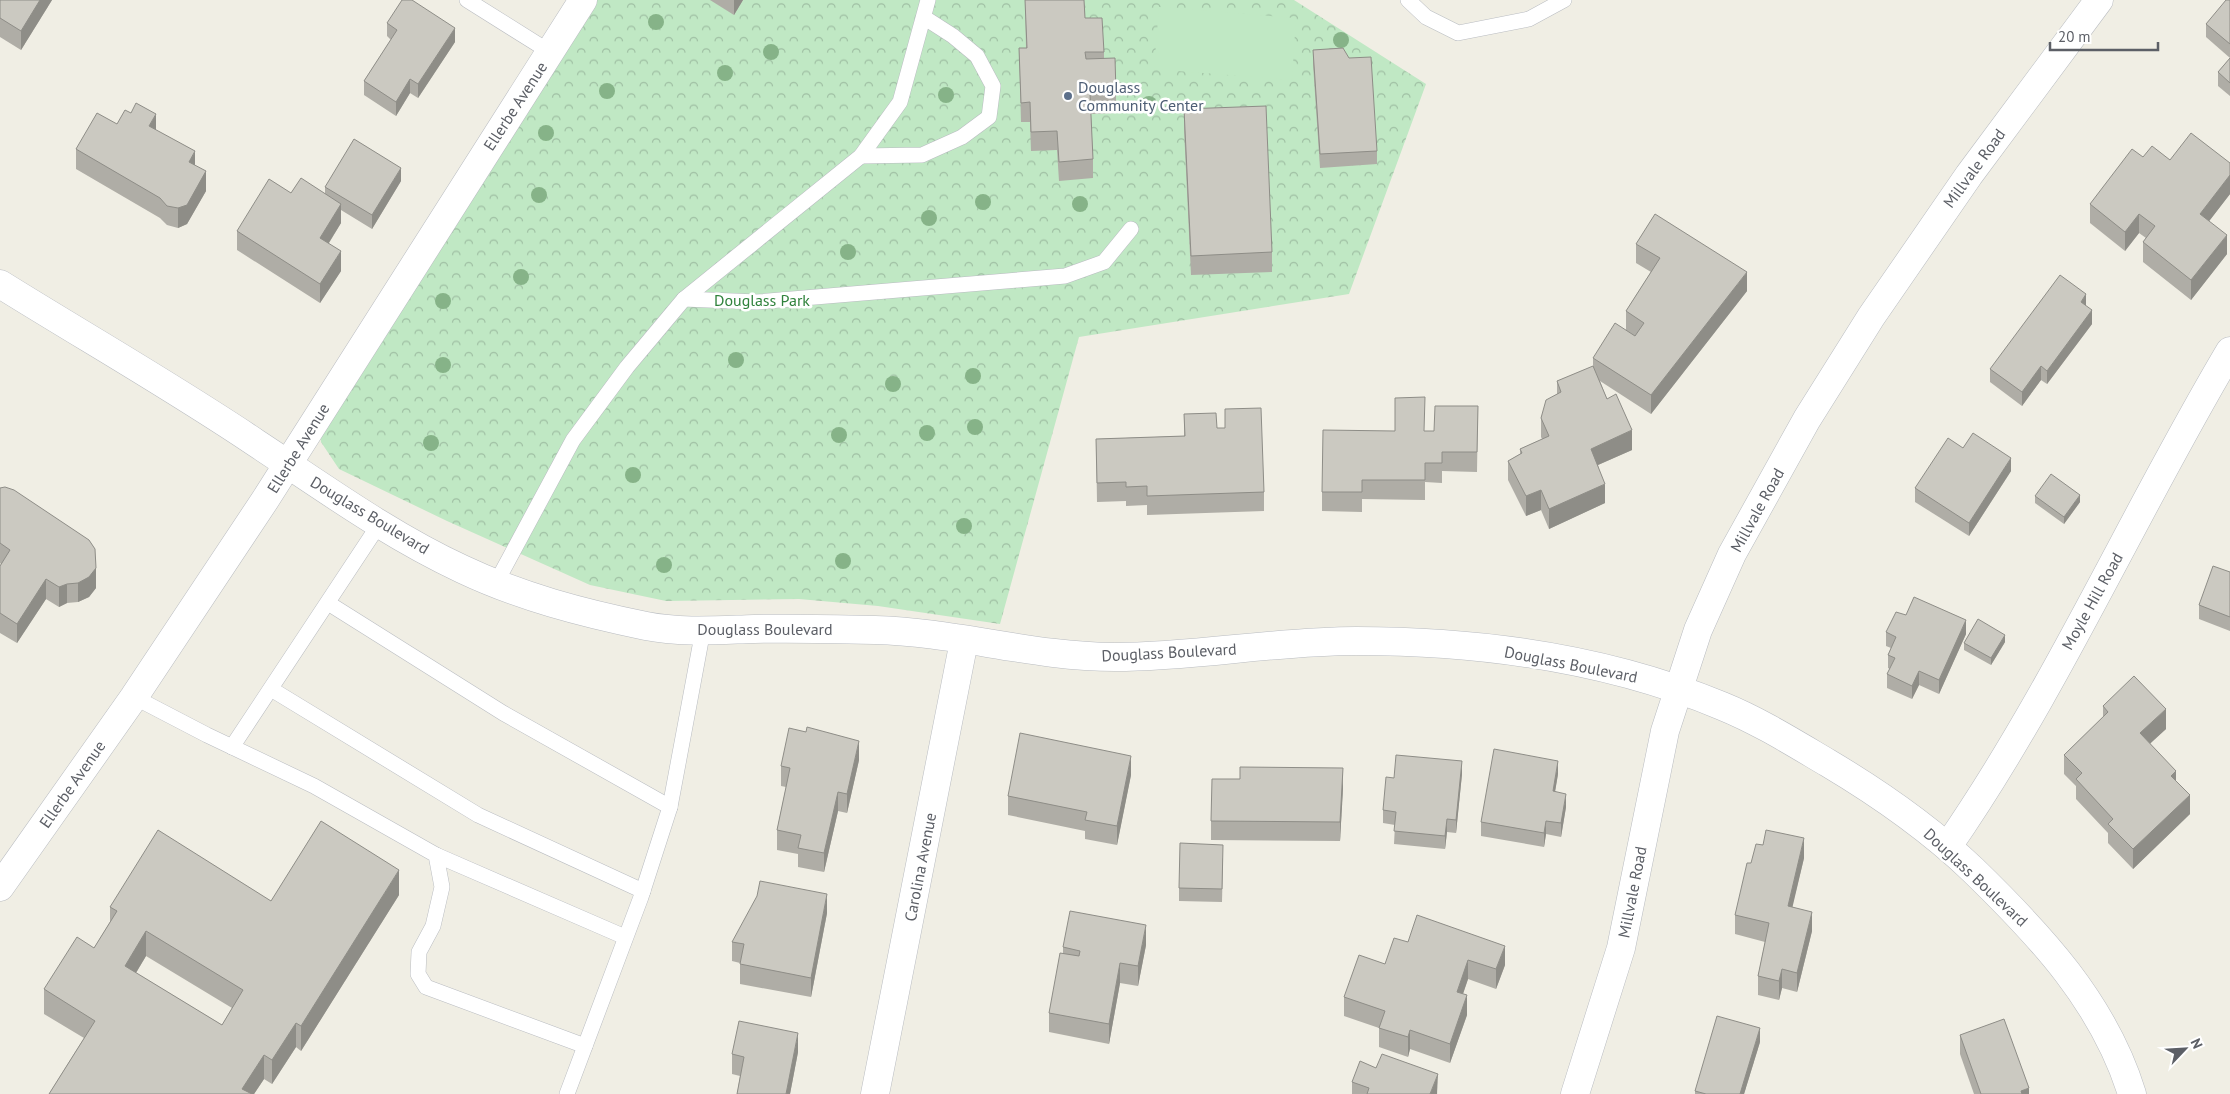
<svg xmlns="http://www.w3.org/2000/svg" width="2230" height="1094" viewBox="0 0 2230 1094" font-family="'PT Sans',sans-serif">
  <defs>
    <pattern id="forest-crowns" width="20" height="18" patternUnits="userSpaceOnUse" patternTransform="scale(1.25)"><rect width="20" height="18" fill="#c0e8c4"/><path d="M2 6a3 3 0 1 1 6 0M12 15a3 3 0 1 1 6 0" fill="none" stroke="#9fbfa3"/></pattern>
  </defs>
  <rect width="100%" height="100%" fill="#f0eee4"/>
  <polygon fill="url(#forest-crowns)" points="597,0 1294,0 1426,84 1349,294 1079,337 1000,624 878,606 799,599 666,601 590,585 447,521 339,469 321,442 320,432"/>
  <polygon fill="#c0e8c4" points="1159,7 1296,18 1292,80 1154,69"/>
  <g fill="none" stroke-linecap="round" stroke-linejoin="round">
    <g stroke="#b9bcc1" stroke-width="16">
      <g id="service">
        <polyline points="467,0 550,52"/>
        <polyline points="1408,0 1426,17 1458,33 1529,19 1564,0"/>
        <polyline points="861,156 922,155 962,137 989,117 993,86 977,56 953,36 925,18"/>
        <polyline points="684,299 757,302 1065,276 1104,262 1131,229"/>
        <polyline points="496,583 573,440 627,367 684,299 861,156 900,102 928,0"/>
        <polyline points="328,603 503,713 670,807"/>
        <polyline points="271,689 478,815 643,891"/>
        <polyline points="134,697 207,735 314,786 436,855 442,887 433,926 419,952 418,974 426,987 585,1046"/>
        <polyline points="232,747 380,523"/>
        <polyline points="436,855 625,937"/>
        <polyline points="567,1094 641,897 670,807 703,630"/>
      </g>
    </g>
    <g stroke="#b9bcc1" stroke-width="29">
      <g id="minor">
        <path d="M 0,284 C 85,337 173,387 256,443 C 323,487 389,535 462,569 C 521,597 583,613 646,626 C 681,633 719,630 754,629 C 795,628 835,629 875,630 C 955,632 1034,657 1115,657 C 1195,657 1275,641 1356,641 C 1480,641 1606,658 1722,706 C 1759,721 1794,743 1828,763 C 1880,794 1929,828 1973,870 C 2040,935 2104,1003 2132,1094"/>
        <path d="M 1948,846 C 2056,690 2133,514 2230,351"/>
        <polyline points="0,887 134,697 265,500 583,0"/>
        <polyline points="875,1094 964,641"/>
        <polyline points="1575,1094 1621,948 1665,731 1698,630 1732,554 1807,419 1871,317 1969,175 2099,0"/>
      </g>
    </g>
    <use href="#service" stroke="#fff" stroke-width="15"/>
    <use href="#minor" stroke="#fff" stroke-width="28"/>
  </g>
  <g fill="#86b388">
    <circle cx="656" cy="22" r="8"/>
    <circle cx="1341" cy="40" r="8"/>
    <circle cx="771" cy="52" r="8"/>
    <circle cx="725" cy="73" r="8"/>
    <circle cx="607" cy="91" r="8"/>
    <circle cx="946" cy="95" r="8"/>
    <circle cx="1149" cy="104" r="8"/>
    <circle cx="546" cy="133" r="8"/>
    <circle cx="539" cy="195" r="8"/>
    <circle cx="983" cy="202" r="8"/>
    <circle cx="1080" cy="204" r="8"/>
    <circle cx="929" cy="218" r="8"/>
    <circle cx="848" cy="252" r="8"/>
    <circle cx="521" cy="277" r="8"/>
    <circle cx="443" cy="301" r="8"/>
    <circle cx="736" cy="360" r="8"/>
    <circle cx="443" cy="365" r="8"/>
    <circle cx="973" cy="376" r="8"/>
    <circle cx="893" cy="384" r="8"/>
    <circle cx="975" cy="427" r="8"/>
    <circle cx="927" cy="433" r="8"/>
    <circle cx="839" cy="435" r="8"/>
    <circle cx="431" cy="443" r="8"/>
    <circle cx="633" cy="475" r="8"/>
    <circle cx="964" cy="526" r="8"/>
    <circle cx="843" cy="561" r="8"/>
    <circle cx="664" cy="565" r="8"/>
  </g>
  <g fill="#afada6" fill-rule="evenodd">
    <polygon points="0,0 52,0 21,50 0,37"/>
    <polygon points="710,0 743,0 734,15"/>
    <polygon points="1025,0 1084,0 1085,18 1104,52 1104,59 1116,93 1116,113 1091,114 1093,159 1093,178 1059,181 1057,150 1031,151 1030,122 1021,122 1019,48 1026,48"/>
    <polygon points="2230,0 2230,58 2206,37 2206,24"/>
    <polygon points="387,23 455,42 418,98 410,93 396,116 364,95 364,81 391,40 387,36"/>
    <polygon points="1313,50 1377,151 1377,164 1320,168 1313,64"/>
    <polygon points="2230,58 2230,96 2218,86 2218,72"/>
    <polygon points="1184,109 1272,252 1272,272 1191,275 1184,129"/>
    <polygon points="117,124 156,130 195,165 206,191 187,224 178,228 167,225 160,218 76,169 76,149"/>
    <polygon points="2143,157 2170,160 2230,163 2230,194 2209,221 2227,254 2191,300 2143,262 2143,242 2146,238 2139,233 2125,251 2090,223 2090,204"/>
    <polygon points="401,181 372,229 341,210 341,223 329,243 341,271 320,303 237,250 237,231 291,193 325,193 325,187"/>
    <polygon points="1636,244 1747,291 1651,414 1600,381 1607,399 1632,450 1598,465 1605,503 1549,529 1541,510 1526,516 1508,480 1508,461 1520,454 1520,449 1542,439 1541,437 1541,418 1557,394 1557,381 1593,367 1593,358 1626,331 1626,311 1651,272 1636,263"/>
    <polygon points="2086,306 2092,324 2047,384 2041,380 2022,406 1990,382 1990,369"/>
    <polygon points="1478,406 1477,472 1442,471 1442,483 1425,482 1425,500 1362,499 1362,512 1322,511 1322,492 1425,431 1434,431"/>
    <polygon points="1184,414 1217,428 1264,492 1264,511 1147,515 1147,505 1126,506 1126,501 1097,502 1096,439 1184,436"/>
    <polygon points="1963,448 2011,471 1969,536 1915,502 1915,488"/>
    <polygon points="0,488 96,588 89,597 78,602 67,603 59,607 46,599 17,643 0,633 0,566 1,564 0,563"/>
    <polygon points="2035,496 2080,502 2064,524 2035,503"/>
    <polygon points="2230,572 2230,631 2199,619 2199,605"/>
    <polygon points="1906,615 1966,634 1939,694 1919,685 1912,699 1887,688 1887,674 1890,669 1888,668 1888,655 1891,648 1886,646 1886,632"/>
    <polygon points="2005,642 1991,665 1964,650 1964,643"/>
    <polygon points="2103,706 2166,729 2150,743 2176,782 2190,814 2133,869 2108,843 2108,833 2076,799 2076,786 2064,774 2064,755 2103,717"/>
    <polygon points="859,760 847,813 838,811 824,872 798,867 798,854 777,850 777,830 786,787 781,786 781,766"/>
    <polygon points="1462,774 1456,833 1447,832 1445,849 1394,844 1395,825 1383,823 1383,810 1394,778"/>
    <polygon points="1558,774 1555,791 1566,807 1561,837 1546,834 1544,847 1481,836 1481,822"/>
    <polygon points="1131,775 1117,845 1085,839 1085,831 1008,815 1008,796"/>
    <polygon points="1343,788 1340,841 1211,840 1211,821"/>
    <polygon points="1223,858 1222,902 1179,901 1179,888"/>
    <polygon points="1804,858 1792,907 1812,931 1797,992 1782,988 1779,1000 1758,995 1758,976 1765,942 1735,934 1735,915 1751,863"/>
    <path d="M 399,895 L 301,1051 L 296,1047 L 272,1084 L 264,1079 L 254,1094 L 49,1094 L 84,1038 L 44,1014 L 44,989 L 94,948 L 110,922 L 110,907 L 271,901 ZM 146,956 L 232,1008 L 222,1025 L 136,973 Z"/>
    <polygon points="827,913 811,997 740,984 740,963 732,961 732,942"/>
    <polygon points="1408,942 1505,965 1496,989 1468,979 1463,994 1467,1015 1450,1063 1410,1049 1408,1057 1379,1047 1379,1028 1344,1016 1344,997 1385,964"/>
    <polygon points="1146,945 1138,986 1120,983 1109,1044 1049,1032 1049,1013 1063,954 1063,947"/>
    <polygon points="1960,1035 2029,1094 1974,1094 1960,1054"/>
    <polygon points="1760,1042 1744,1094 1695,1094 1695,1091"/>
    <polygon points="798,1052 790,1094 737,1094 740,1076 732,1074 732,1054"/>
    <polygon points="1352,1082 1438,1094 1352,1094"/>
  </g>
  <g fill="#8e8d87">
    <polygon points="40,0 52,0 21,50 21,31"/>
    <polygon points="734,0 743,0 734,15"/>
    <polygon points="455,28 455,42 418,98 418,84"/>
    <polygon points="410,79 410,93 396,116 396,102"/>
    <polygon points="156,114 156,133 149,126"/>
    <polygon points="195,151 195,170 189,162"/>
    <polygon points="401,168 401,181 372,229 372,215"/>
    <polygon points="206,171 206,191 187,224 178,228 178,208"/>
    <polygon points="2230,175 2230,194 2200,233 2200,214"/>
    <polygon points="341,204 341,223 320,257 320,238"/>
    <polygon points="2139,214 2139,233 2125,251 2125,232"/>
    <polygon points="2227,235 2227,254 2191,300 2191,280"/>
    <polygon points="341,251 341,271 320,303 320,284"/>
    <polygon points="1747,272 1747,291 1651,414 1651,395"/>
    <polygon points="2086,294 2086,308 2081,302"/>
    <polygon points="2092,310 2092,324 2047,384 2047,371"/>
    <polygon points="2041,366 2041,380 2022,406 2022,392"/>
    <polygon points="1632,430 1632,450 1591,468 1591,449"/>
    <polygon points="2011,458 2011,471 1969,536 1969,523"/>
    <polygon points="1605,484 1605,503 1549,529 1549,509"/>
    <polygon points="1541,490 1541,510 1526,516 1526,496"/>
    <polygon points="2080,495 2080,502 2064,524 2064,517"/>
    <polygon points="96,568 96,588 89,597 78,602 78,583"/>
    <polygon points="46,579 46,599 17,643 17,624"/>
    <polygon points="67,584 67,603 59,607 59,587"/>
    <polygon points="1966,620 1966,634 1939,694 1939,680"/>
    <polygon points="2005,635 2005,642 1991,665 1991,658"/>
    <polygon points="1919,671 1919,685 1912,699 1912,686"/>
    <polygon points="2166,709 2166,729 2140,753 2140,733"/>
    <polygon points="859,741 859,760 847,813 847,794"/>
    <polygon points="1131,756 1131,775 1117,845 1117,826"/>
    <polygon points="1462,761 1462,774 1456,833 1456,820"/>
    <polygon points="1558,761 1558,774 1553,804 1553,791"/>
    <polygon points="1343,768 1343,788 1340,841 1340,822"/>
    <polygon points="2176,771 2176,790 2171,776"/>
    <polygon points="838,792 838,811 824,872 824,853"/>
    <polygon points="1566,794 1566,807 1561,837 1561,823"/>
    <polygon points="2190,795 2190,814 2133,869 2133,849"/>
    <polygon points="1447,819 1447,832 1445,849 1445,836"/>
    <polygon points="1546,821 1546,834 1544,847 1544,833"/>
    <polygon points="1804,838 1804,858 1788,926 1788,906"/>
    <polygon points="399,870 399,895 301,1051 301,1026"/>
    <polygon points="827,894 827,913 811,997 811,978"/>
    <polygon points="1812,912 1812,931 1797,992 1797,973"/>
    <polygon points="1146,925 1146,945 1138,986 1138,966"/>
    <polygon points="146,931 146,956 125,991 125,966"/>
    <polygon points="1505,946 1505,965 1496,989 1496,969"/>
    <polygon points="1468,960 1468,979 1457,1011 1457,992"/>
    <polygon points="1120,963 1120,983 1109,1044 1109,1024"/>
    <polygon points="1782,969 1782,988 1779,1000 1779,981"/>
    <polygon points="1467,995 1467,1015 1450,1063 1450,1044"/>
    <polygon points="296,1023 296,1047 272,1084 272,1060"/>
    <polygon points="1760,1028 1760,1042 1744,1094 1740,1094"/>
    <polygon points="1410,1030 1410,1049 1408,1057 1408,1037"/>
    <polygon points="798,1033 798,1052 790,1094 786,1094"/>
    <polygon points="264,1055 264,1079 254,1094 242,1094 242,1089"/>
    <polygon points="1438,1074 1437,1094 1430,1094"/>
    <polygon points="2029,1088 2029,1094 2021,1094 2021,1091"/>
  </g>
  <g fill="#cbc9c1" stroke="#8e8d87" fill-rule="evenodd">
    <polygon points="0,0 40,0 21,31 0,18"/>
    <polygon points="402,0 412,0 455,28 418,84 410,79 396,102 364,81 397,30 387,23"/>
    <polygon points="1025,0 1084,0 1085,18 1102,18 1104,52 1085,52 1086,59 1115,58 1116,93 1090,94 1093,159 1059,162 1057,131 1031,132 1030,102 1021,103 1019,48 1027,48"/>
    <polygon points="2226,0 2230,0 2230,44 2206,24"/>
    <polygon points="1343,48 1349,58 1371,57 1377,151 1320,154 1313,50"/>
    <polygon points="2230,58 2230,83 2218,72"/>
    <polygon points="136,103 156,114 149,126 195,151 189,162 206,171 187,205 178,208 167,206 160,198 76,149 97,113 117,124 125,110 131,113"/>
    <polygon points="1266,106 1272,252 1191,256 1184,109"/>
    <polygon points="2191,133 2230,163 2230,175 2200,214 2227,235 2191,280 2143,242 2155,226 2139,214 2125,232 2090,204 2132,149 2143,157 2152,146 2170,160"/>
    <polygon points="354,139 401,168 372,215 325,187"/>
    <polygon points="301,178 341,204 320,238 341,251 320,284 237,231 269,179 291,193"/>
    <polygon points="1655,214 1747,272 1651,395 1593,358 1615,323 1635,336 1644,323 1626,311 1660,258 1636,244"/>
    <polygon points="2060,275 2086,294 2081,302 2092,310 2047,371 2041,366 2022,392 1990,369"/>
    <polygon points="1593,366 1607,399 1616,394 1632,430 1591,449 1605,484 1549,509 1541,490 1526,496 1508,461 1522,453 1520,449 1549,436 1541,418 1546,400 1561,392 1557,381"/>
    <polygon points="1425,397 1424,431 1434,431 1435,406 1478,406 1477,452 1442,452 1442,463 1425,463 1425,480 1362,480 1362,492 1322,492 1323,430 1395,431 1395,398"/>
    <polygon points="1261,408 1264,492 1147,496 1147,486 1126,487 1126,482 1097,483 1096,439 1185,436 1184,414 1216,413 1217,428 1225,428 1225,409"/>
    <polygon points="1973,433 2011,458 1969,523 1915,488 1948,438 1963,448"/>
    <polygon points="2051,474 2080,495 2064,517 2035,496"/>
    <polygon points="5,487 14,490 89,540 95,549 96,568 89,577 78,583 67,584 59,587 46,579 17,624 0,613 0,566 10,550 0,543 0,488"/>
    <polygon points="2213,566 2230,572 2230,617 2199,605"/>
    <polygon points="1914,597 1966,620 1939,680 1919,671 1912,686 1887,674 1895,658 1888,655 1896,637 1886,632 1896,612 1906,615"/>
    <polygon points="1978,619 2005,635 1991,658 1964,643"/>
    <polygon points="2134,676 2166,709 2140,733 2176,771 2171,776 2190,795 2133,849 2108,824 2113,819 2076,779 2082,773 2064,755 2108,712 2103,706"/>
    <polygon points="807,727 859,741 847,794 838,792 824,853 798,848 801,835 777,830 790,768 781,766 789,728 806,732"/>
    <polygon points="1020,733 1131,756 1117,826 1085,820 1087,812 1008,796"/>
    <polygon points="1494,749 1558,761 1553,791 1566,794 1561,823 1546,821 1544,833 1481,822"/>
    <polygon points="1396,755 1462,761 1456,820 1447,819 1445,836 1394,831 1396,812 1383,810 1386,777 1394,778"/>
    <polygon points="1240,767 1343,768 1340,822 1211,821 1212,779 1240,779"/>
    <path d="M 321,821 L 399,870 L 301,1026 L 296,1023 L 272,1060 L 264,1055 L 242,1089 L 252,1094 L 49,1094 L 95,1021 L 44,989 L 77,937 L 94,948 L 117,911 L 110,907 L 158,830 L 271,901 ZM 146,931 L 243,990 L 222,1025 L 125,966 Z"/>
    <polygon points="1766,830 1804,838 1788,906 1812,912 1797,973 1782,969 1779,981 1758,976 1769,923 1735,915 1747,863 1751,863 1756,844 1763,845"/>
    <polygon points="1180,843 1223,845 1222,889 1179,888"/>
    <polygon points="760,881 827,894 811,978 740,964 744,944 732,942 757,896"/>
    <polygon points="1070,911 1146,925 1138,966 1120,963 1109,1024 1049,1013 1060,953 1079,956 1080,951 1063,947"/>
    <polygon points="1417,915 1505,946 1496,969 1468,960 1457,992 1467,995 1450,1044 1410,1030 1408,1037 1379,1028 1385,1011 1344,997 1359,955 1385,964 1394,938 1408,942"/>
    <polygon points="1717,1016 1760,1028 1740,1094 1706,1094 1695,1091"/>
    <polygon points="2004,1019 2029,1088 2021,1091 2022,1094 1981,1094 1960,1035"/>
    <polygon points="739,1021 798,1033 786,1094 737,1094 744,1057 732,1054"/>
    <polygon points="1382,1054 1438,1074 1430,1094 1367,1094 1369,1088 1352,1082 1360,1061 1376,1068"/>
  </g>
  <circle fill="#5c6f8a" stroke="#fff" stroke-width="2" cx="1068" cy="96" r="5"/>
  <g text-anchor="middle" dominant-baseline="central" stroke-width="5" stroke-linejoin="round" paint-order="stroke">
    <g font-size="16" fill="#4e5e75" stroke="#fff" text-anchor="start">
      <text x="1078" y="87">Douglass<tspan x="1078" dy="18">Community Center</tspan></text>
    </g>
    <g font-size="16" fill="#5c5f66" stroke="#fff">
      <text transform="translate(515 106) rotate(-57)">Ellerbe Avenue</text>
      <text transform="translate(1974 168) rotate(-54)">Millvale Road</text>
      <text transform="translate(298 448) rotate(-58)">Ellerbe Avenue</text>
      <text transform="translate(1757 510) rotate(-61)">Millvale Road</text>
      <text transform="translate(370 515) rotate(31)">Douglass Boulevard</text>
      <text transform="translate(2092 601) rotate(-61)">Moyle Hill Road</text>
      <text x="765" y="629">Douglass Boulevard</text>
      <text transform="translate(1169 652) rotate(-3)">Douglass Boulevard</text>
      <text transform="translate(1571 664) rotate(11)">Douglass Boulevard</text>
      <text transform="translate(72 784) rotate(-55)">Ellerbe Avenue</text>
      <text transform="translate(920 867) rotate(-79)">Carolina Avenue</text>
      <text transform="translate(1976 877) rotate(43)">Douglass Boulevard</text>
      <text transform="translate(1632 892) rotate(-79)">Millvale Road</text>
    </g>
    <g font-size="16" fill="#30823c" stroke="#fff">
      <text x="762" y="300">Douglass Park</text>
    </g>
  </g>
  <g transform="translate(2185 1049) rotate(65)" stroke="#ffffff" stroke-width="4" paint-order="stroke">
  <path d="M0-4L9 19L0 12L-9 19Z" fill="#5c5f66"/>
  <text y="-8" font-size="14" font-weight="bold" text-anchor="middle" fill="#5c5f66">N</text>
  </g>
  <path d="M2050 42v8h108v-8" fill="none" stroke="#5c5f66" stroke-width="2.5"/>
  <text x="2058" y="42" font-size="15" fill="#5c5f66" stroke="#ffffff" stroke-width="4" paint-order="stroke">20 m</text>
</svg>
